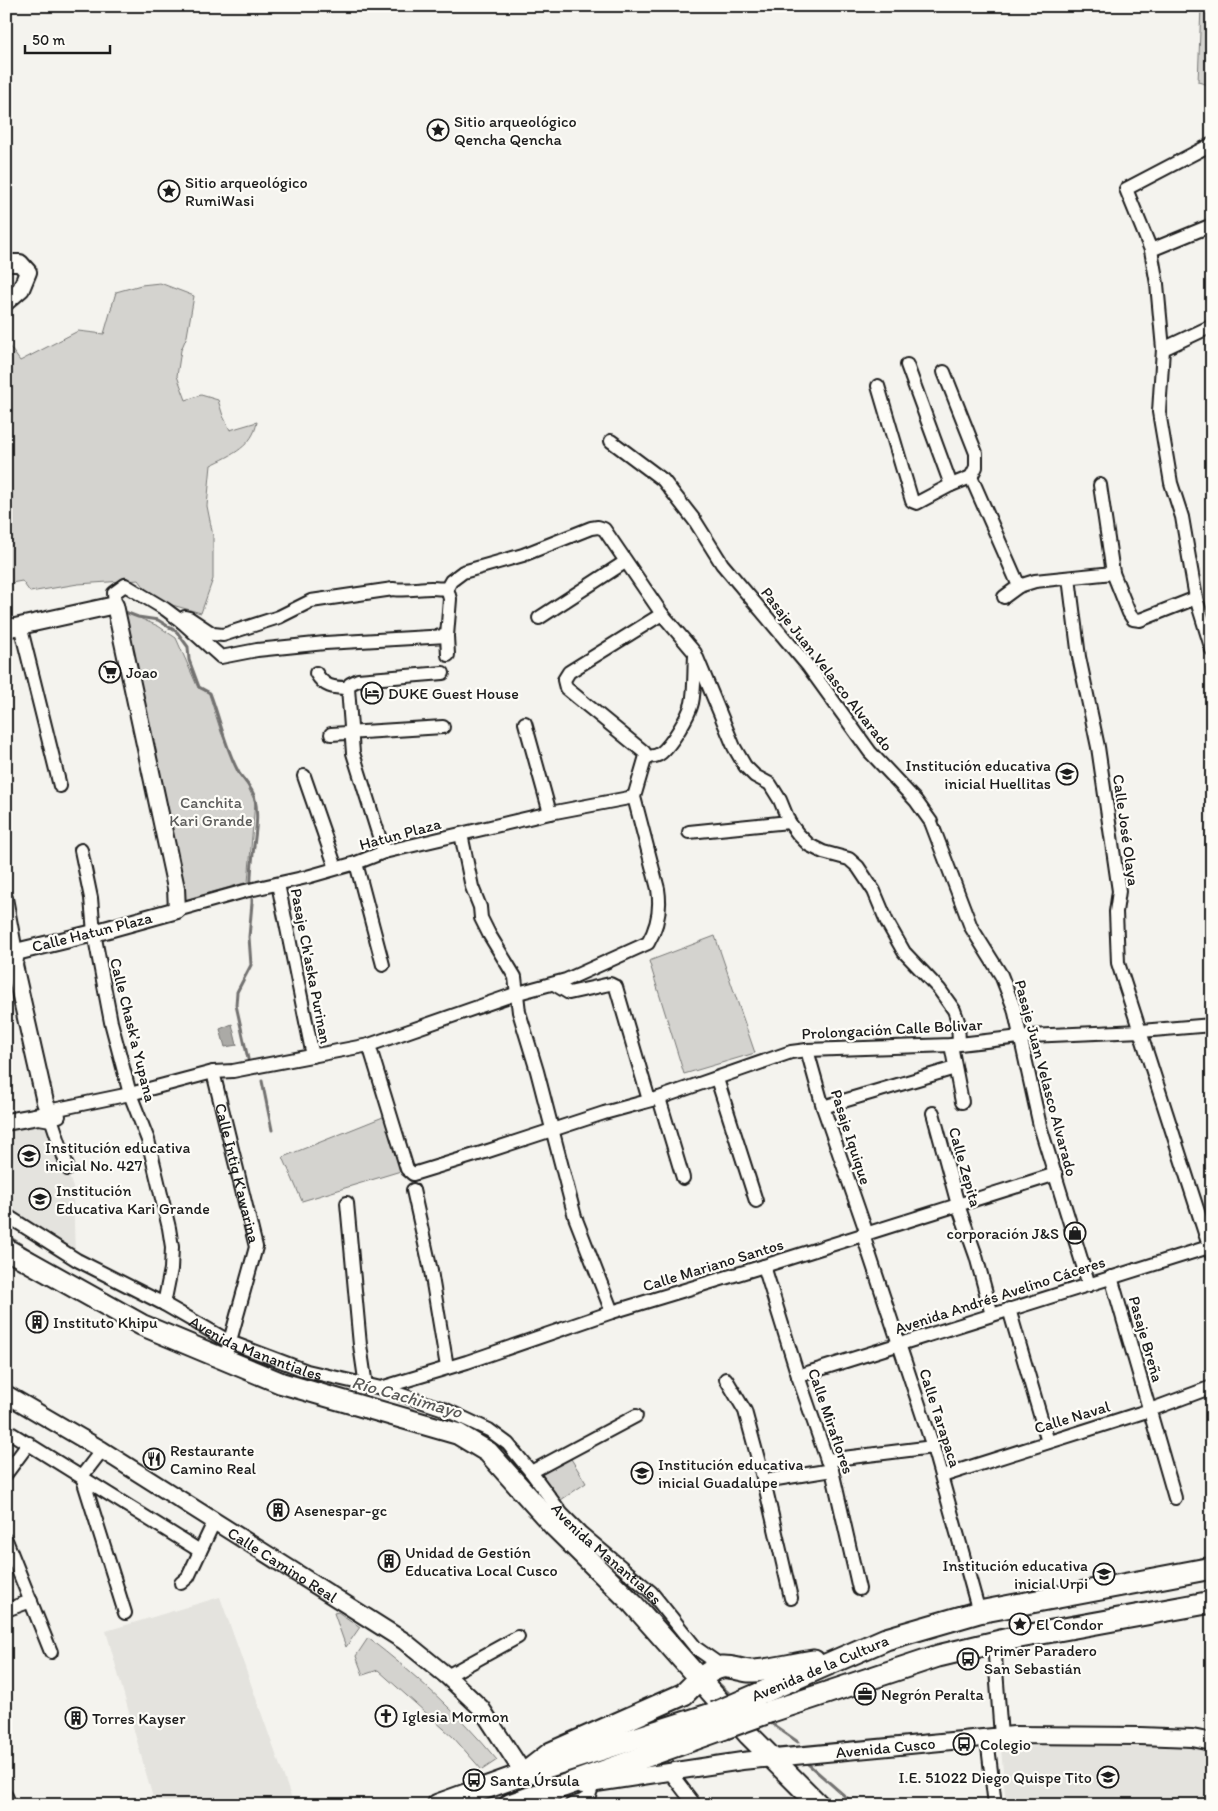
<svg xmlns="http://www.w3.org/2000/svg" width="1218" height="1811" viewBox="0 0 1218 1811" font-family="Itim,sans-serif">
  <rect width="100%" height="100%" fill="#f4f3ee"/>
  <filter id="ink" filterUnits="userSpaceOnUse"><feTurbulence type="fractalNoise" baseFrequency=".02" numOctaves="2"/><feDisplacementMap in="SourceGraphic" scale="10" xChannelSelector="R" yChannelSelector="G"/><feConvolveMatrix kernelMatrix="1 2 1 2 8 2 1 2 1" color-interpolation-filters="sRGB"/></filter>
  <g filter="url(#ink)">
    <g fill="#e4e3de">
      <polygon points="24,1125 53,1125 73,1188 75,1257 6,1209 6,1128"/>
      <polygon points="220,1597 294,1805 155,1805 106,1631"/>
      <polygon points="1140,1743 1187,1744 1212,1750 1212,1805 1006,1805 1001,1749 1067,1744"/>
    </g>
    <g fill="#d4d3cf" stroke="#787876">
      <polygon points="1201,6 1212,6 1212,86 1198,82"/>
      <path d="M 160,283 L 194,296 L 187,336 L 181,350 L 177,376 L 186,400 L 201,395 L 218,400 L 223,416 L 230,430 L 257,422 C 253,446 232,455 211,465 L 207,506 L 213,536 L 213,579 L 201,613 L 154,600 L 139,580 L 78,584 L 30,592 L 22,581 L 6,584 L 6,342 L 20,361 L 78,331 L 104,334 L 116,292 L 141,285 Z"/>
      <polygon points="123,611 158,626 176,638 198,688 208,691 221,732 238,772 247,785 255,802 248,882 184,900"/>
      <polygon points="715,936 755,1053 684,1074 649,961"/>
      <polygon points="388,1115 404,1170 302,1201 283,1157"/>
      <polygon points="568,1454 586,1483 555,1504 534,1472"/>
      <polygon points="338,1612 360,1627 346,1647 334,1613"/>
      <path d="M 368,1638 C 415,1674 459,1714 497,1760 L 482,1770 L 453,1737 L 378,1670 L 363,1675 L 356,1656 Z"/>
    </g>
    <polygon fill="#abaaa6" stroke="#72716f" points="232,1024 237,1045 225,1047 220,1029"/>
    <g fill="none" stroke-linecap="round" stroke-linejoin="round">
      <g stroke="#72716f" stroke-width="3">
        <path d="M 125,612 L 138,617 L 158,620 L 177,632 L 188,647 L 189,660 L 199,687 L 210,693 C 220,719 225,748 239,773 C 244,781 253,788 255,799 C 261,823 249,860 251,887"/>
        <polyline points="248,1059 236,1005 237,992 251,965 249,937 252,903 252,893"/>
        <polyline points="262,1081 272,1130"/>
        <polyline points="6,1235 39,1256"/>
        <polyline points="276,1370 294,1377"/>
        <polyline points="427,1415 450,1422"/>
        <polyline points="645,1603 652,1609 660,1620"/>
        <polyline points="713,1678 732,1696"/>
        <polyline points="768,1721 798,1742"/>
        <polyline points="808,1764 855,1805"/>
      </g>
      <g stroke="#1c1c1c" stroke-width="16">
        <g id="minor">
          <polyline points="1212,144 1126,189 1151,250 1157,284 1163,349 1159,412 1171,483 1182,517 1196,598 1212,650"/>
          <polyline points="1151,250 1212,225"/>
          <polyline points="1163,349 1212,326"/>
          <polyline points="907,365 951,485"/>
          <polyline points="944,372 976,453 976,467 971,477"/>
          <polyline points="878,386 912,501 917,503 951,485 971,477 1019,586"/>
          <polyline points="611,441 663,480 695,521 722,564 808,666 870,752 916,801 931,822 971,927 1001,975 1014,1008 1040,1126 1089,1285"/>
          <polyline points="1100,485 1113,573"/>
          <polyline points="1069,578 1079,657 1098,747 1119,891 1116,912 1118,963 1212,1255"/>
          <polyline points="447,588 450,599 447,636 448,655"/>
          <polyline points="1004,597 1019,586 1035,581 1113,573 1129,613 1133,619 1140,620 1196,598"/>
          <polyline points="115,605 114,593 125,585 165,609 181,621"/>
          <polyline points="539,618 625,562"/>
          <polyline points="20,625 60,786"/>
          <path d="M 447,636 L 325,643 L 257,650 L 221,657 L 181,621 L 185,617 L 189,618 L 213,634 L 223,635 L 279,617 L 311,601 L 393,589 C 406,591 418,588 431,588 C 436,588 441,589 447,588 L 451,581 L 463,572 L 523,555 L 591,528 L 598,527 L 604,529 L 662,614 L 695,653 L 734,747 L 745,766 L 755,776 L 770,784 L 780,800 L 789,822 L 798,834 L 809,845 L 823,852 L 849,859 L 858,867 L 874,891 L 887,922 L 904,952 L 939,989 L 954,1010 L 958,1021 L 959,1043"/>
          <path d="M 316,673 C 324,687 333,688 348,688"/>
          <polyline points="525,723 550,813"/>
          <polyline points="331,734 443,727"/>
          <path d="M 646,756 C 651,757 656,757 661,753 C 671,745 689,716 692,703 C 695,689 694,671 695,656"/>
          <polyline points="304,776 336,868"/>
          <polyline points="689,832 789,822"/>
          <polyline points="461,834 472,887 480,907 481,918 489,934 515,977 519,1012 537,1071 575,1217 612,1312"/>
          <polyline points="81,850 91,898 94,933 111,1022 130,1094 148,1140 169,1228 172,1247 171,1269 164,1304"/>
          <polyline points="384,852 353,753 348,688 350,684 358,680 443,673"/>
          <polyline points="356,863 383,965"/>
          <polyline points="278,884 313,1056"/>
          <polyline points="6,898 16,952 6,951"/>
          <polyline points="177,910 245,891 307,877 356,863 384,852 550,813 634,797"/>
          <polyline points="554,984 569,993 610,984 616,987 649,1100"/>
          <polyline points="369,1045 407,1169 413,1174 488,1151 604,1113 659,1098 791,1052 807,1050 951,1045 1029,1036 1141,1031 1212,1025"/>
          <polyline points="951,1045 962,1102"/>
          <polyline points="807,1050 823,1107 867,1234"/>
          <path id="s1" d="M 213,1072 L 256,1247 L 228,1348"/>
          <polyline points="717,1079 756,1201"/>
          <polyline points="659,1098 683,1178"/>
          <polyline points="823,1107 955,1068"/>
          <path d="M 48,1111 L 130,1094 L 213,1072 L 233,1071 L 369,1045 L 518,993 L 566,980 L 648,943 C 658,926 661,908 658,889 L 634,797 L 646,756 L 644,752 L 566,688 L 564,680 L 569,672 L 662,614"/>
          <polyline points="933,1113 958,1205 976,1256 992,1315"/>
          <polyline points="59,1116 51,1118 68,1169"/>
          <polyline points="413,1190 431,1271 447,1367"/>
          <polyline points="347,1203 360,1345 366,1386"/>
          <path id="s2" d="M 6,1215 L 77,1260 L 164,1304 L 230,1342 L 307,1371 L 381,1388 L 444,1409 L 489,1430 L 508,1444 L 531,1472 L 562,1514 L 580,1532 L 651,1592 L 696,1648 L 723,1667"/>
          <polyline points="863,1235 933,1447 979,1612"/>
          <polyline points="764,1266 798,1376 827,1460 832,1470 859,1589"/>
          <polyline points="1111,1277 1175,1498"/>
          <polyline points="1009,1309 1048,1442"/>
          <polyline points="798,1376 1212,1246"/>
          <polyline points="726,1379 745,1411 764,1481"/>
          <polyline points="381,1388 467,1362 612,1312 764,1266 1056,1174"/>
          <polyline points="6,1430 200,1551"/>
          <polyline points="102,1450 82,1476 125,1613"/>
          <polyline points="827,1460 933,1447"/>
          <polyline points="531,1472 636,1416"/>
          <polyline points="6,1474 29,1443"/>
          <polyline points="942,1476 1150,1410 1212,1387"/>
          <polyline points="6,1540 51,1652"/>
          <polyline points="181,1583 188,1577 214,1522"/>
          <polyline points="791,1598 764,1481 832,1470"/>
          <polyline points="6,1610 31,1601"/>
          <polyline points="994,1643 1001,1736"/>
          <polyline points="447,1676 518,1637"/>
          <polyline points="987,1738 995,1805"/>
          <polyline points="669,1771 695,1805"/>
          <polyline points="6,1796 10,1805"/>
          <path d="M 571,1805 C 585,1800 590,1800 592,1785"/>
        </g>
      </g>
      <g stroke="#1c1c1c" stroke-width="20">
        <g id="tertiary">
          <polyline points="6,263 20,263 28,272 21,289 6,302"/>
          <polyline points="6,629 115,605 176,888 177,910 94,933 16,952 14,965 45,1102 51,1118 39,1116 6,1122"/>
          <path id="s3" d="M 6,1394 L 102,1450 L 404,1641 L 447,1676 L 481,1708 L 524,1774"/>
          <path id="s4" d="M 583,1785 L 742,1761 L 1014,1735 L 1140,1736 L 1192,1738 L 1212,1742"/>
        </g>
      </g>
      <g stroke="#1c1c1c" stroke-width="24">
        <polyline id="primary" points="6,1249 142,1325 281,1383 458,1434 488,1452 555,1527 633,1604 749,1735 819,1805"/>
      </g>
      <g stroke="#1c1c1c" stroke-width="25">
        <g id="trunk">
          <polyline points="759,1694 886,1639 979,1612 1212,1568"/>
          <polyline points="769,1712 938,1656 1009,1639 1212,1602"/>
          <path d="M 524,1774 L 551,1753 L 684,1694 C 694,1684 707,1670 722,1667 C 730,1666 740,1670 749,1671 C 771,1671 792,1664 814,1661"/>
          <polyline points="438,1805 524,1774 715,1713"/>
          <polyline points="510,1805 725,1728"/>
        </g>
      </g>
      <use href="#minor" stroke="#fdfcf7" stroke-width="12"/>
      <use href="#tertiary" stroke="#fdfcf7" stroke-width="16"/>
      <use href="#primary" stroke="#fdfcf7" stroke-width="20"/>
      <use href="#trunk" stroke="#fdfcf7" stroke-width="21"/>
      <g stroke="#1c1c1c" stroke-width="25" stroke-linecap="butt">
        <g id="trunk-bridge">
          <polyline points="715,1713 759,1694"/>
          <polyline points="725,1728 769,1712"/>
        </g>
      </g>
      <use href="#trunk-bridge" stroke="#fdfcf7" stroke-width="21"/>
    </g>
  </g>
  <defs>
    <g id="sight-ring" transform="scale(1.125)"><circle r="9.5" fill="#fdfcf7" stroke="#1c1c1c" stroke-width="1.5"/><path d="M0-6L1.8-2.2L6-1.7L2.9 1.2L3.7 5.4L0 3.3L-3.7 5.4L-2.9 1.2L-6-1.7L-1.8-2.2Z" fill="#1c1c1c"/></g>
    <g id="supermarket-ring" transform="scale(1.125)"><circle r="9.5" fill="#fdfcf7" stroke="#1c1c1c" stroke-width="1.5"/><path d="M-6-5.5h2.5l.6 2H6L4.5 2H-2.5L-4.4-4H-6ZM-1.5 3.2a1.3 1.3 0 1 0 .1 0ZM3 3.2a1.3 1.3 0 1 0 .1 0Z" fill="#1c1c1c"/></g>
    <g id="hotel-ring" transform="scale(1.125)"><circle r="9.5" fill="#fdfcf7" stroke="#1c1c1c" stroke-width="1.5"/><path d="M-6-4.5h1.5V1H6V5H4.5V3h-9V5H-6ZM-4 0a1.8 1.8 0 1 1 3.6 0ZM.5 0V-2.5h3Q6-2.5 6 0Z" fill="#1c1c1c"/></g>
    <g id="school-ring" transform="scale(1.125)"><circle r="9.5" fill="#fdfcf7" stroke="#1c1c1c" stroke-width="1.5"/><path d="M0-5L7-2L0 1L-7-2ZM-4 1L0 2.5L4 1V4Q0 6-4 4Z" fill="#1c1c1c"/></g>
    <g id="shop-ring" transform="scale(1.125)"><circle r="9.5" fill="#fdfcf7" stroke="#1c1c1c" stroke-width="1.5"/><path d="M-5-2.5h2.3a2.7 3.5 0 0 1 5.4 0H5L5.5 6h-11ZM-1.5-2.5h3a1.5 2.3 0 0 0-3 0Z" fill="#1c1c1c"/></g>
    <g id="building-ring" transform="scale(1.125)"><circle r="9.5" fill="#fdfcf7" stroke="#1c1c1c" stroke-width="1.5"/><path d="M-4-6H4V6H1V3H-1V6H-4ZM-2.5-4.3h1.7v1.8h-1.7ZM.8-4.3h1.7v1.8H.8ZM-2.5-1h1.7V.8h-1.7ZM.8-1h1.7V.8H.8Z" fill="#1c1c1c"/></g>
    <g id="restaurant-ring" transform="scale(1.125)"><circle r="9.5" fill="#fdfcf7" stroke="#1c1c1c" stroke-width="1.5"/><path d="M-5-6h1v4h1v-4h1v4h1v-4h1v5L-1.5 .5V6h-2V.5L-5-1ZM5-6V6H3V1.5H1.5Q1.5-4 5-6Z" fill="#1c1c1c"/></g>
    <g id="bus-ring" transform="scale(1.125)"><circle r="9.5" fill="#fdfcf7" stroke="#1c1c1c" stroke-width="1.5"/><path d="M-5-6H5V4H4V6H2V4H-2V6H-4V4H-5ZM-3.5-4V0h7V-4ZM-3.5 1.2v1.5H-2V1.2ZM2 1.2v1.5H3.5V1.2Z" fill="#1c1c1c"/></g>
    <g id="office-ring" transform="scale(1.125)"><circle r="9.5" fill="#fdfcf7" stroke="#1c1c1c" stroke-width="1.5"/><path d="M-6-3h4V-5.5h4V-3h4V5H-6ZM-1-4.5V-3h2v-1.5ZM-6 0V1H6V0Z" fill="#1c1c1c"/></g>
    <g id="church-ring" transform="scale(1.125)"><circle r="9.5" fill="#fdfcf7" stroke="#1c1c1c" stroke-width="1.5"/><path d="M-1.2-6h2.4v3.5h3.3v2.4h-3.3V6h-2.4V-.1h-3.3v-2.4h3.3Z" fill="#1c1c1c"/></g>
  </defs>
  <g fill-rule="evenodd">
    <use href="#sight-ring" x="438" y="130"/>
    <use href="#sight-ring" x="169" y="191"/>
    <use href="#supermarket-ring" x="110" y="672"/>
    <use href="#hotel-ring" x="372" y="693"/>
    <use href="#school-ring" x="1067" y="774"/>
    <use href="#school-ring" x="29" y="1156"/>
    <use href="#school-ring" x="40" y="1199"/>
    <use href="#shop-ring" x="1075" y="1233"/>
    <use href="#building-ring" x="37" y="1322"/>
    <use href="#restaurant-ring" x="154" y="1459"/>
    <use href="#school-ring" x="642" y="1473"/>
    <use href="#building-ring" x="278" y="1510"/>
    <use href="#building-ring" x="389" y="1561"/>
    <use href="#school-ring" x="1104" y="1574"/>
    <use href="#sight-ring" x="1020" y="1624"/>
    <use href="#bus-ring" x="968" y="1659"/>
    <use href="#office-ring" x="865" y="1694"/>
    <use href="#church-ring" x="386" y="1716"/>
    <use href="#building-ring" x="76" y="1718"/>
    <use href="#bus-ring" x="964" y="1744"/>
    <use href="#school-ring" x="1108" y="1777"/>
    <use href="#bus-ring" x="474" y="1780"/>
  </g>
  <g text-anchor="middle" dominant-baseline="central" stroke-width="4.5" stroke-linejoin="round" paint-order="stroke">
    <g font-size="16" fill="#1c1c1c" stroke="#fdfcf7" text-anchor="start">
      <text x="454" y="121">Sitio arqueológico<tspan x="454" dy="18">Qencha Qencha</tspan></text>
      <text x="185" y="182">Sitio arqueológico<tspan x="185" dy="18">RumiWasi</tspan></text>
      <text x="126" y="672">Joao</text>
      <text x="388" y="693">DUKE Guest House</text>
      <text x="1051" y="765" text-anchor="end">Institución educativa<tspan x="1051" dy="18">inicial Huellitas</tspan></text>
      <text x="45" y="1147">Institución educativa<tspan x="45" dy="18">inicial No. 427</tspan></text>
      <text x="56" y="1190">Institución<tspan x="56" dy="18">Educativa Kari Grande</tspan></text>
      <text x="1059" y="1233" text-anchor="end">corporación J&amp;S</text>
      <text x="53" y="1322">Instituto Khipu</text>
      <text x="170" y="1450">Restaurante<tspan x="170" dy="18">Camino Real</tspan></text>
      <text x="658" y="1464">Institución educativa<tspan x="658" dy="18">inicial Guadalupe</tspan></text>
      <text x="294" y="1510">Asenespar-gc</text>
      <text x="405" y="1552">Unidad de Gestión<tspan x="405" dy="18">Educativa Local Cusco</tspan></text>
      <text x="1088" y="1565" text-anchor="end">Institución educativa<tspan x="1088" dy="18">inicial Urpi</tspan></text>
      <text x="1036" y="1624">El Condor</text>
      <text x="984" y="1650">Primer Paradero<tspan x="984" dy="18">San Sebastián</tspan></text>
      <text x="881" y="1694">Negrón Peralta</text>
      <text x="402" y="1716">Iglesia Mormon</text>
      <text x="92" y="1718">Torres Kayser</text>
      <text x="980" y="1744">Colegio</text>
      <text x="1092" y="1777" text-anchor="end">I.E. 51022 Diego Quispe Tito</text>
      <text x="490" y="1780">Santa Úrsula</text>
    </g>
    <g font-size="16" fill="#1c1c1c" stroke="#fdfcf7">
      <text transform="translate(827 669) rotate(52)">Pasaje Juan Velasco Alvarado</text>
      <text transform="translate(1126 830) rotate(82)">Calle José Olaya</text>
      <text transform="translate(400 834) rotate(-15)">Hatun Plaza</text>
      <text transform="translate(92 932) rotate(-14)">Calle Hatun Plaza</text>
      <text transform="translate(311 966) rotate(79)">Pasaje Ch'aska Purinan</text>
      <text transform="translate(892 1029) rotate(-3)">Prolongación Calle Bolivar</text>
      <text transform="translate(133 1030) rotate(76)">Calle Chask'a Yupana</text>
      <text transform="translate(1046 1078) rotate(75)">Pasaje Juan Velasco Alvarado</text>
      <text transform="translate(851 1137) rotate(72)">Pasaje Iquique</text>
      <text transform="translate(965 1167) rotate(74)">Calle Zepita</text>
      <text stroke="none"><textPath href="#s1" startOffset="104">Calle Intiq K'awarina</textPath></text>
      <text transform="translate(713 1265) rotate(-17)">Calle Mariano Santos</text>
      <text transform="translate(1000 1295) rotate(-18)">Avenida Andrés Avelino Cáceres</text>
      <text transform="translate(1146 1339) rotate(74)">Pasaje Breña</text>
      <text stroke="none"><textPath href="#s2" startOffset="284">Avenida Manantiales</textPath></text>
      <text transform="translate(1072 1417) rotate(-17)">Calle Naval</text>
      <text transform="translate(940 1418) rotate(72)">Calle Tarapaca</text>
      <text transform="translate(831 1421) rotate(71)">Calle Miraflores</text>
      <text stroke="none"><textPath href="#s2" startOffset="704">Avenida Manantiales</textPath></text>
      <text stroke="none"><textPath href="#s3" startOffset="325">Calle Camino Real</textPath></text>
      <text transform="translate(820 1668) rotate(-23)">Avenida de la Cultura</text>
      <text stroke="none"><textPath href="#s4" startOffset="305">Avenida Cusco</textPath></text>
    </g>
    <g font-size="16" fill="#5c5c5b" stroke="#fdfcf7">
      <text x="211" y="802">Canchita<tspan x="211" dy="18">Kari Grande</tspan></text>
    </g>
    <g font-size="18" font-style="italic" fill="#5c5c5a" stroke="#fdfcf7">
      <text transform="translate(407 1397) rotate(16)">Río Cachimayo</text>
    </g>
  </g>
  <rect width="1218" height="1811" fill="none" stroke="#fdfcf7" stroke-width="25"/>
  <rect x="12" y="12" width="1193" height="1786" fill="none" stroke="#1c1c1c" stroke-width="2" filter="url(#ink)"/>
  <path d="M25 45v8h85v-8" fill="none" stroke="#1c1c1c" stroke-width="2.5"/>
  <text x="32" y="45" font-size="15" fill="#1c1c1c" stroke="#fdfcf7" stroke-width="4" paint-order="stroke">50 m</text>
</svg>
